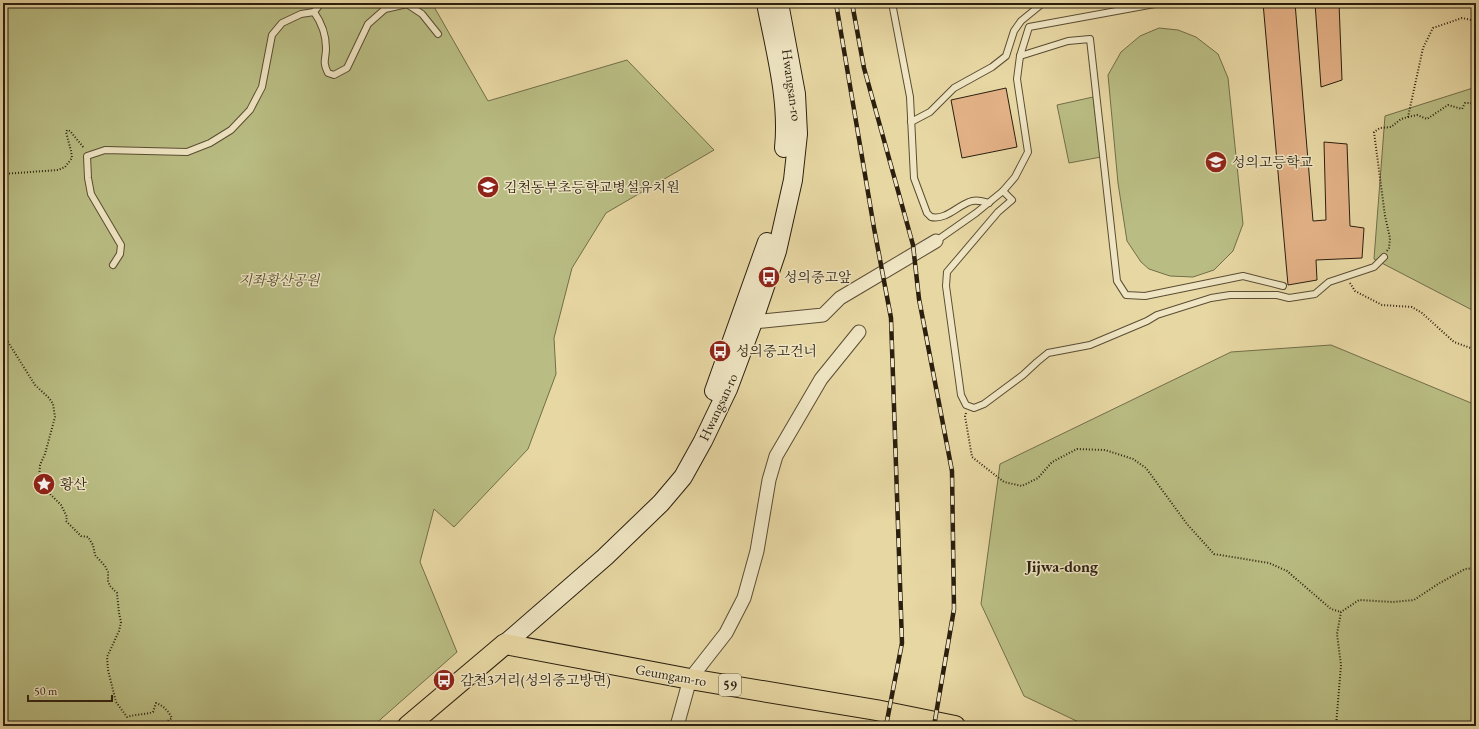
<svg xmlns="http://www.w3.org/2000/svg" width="1479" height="729" viewBox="0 0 1479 729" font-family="'EB Garamond','Noto Serif KR',serif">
  <rect width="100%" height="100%" fill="#e7d7a3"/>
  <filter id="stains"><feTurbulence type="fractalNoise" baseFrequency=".005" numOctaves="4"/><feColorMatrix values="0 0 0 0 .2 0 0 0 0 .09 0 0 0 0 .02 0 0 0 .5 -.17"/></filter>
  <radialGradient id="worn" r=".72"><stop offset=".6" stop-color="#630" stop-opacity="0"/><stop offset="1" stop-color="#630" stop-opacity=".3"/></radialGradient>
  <g fill="#b9bd83" stroke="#726e49">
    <polygon points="3,3 388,3 433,5 488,101 627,60 714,150 606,213 572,268 554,338 556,374 528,449 454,527 434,509 420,562 457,652 373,726 3,726"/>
    <polygon points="1159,28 1178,30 1196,37 1218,54 1228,78 1243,224 1233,251 1214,270 1193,277 1170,276 1149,269 1141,262 1127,241 1118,183 1108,75 1121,52 1140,36"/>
    <polygon points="1476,87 1476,312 1374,259 1385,116"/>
    <polygon points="1093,97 1101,157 1069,163 1057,105"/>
    <polygon points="1331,345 1476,405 1476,726 1087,726 1024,696 981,604 1000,464 1231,352"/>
  </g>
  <g fill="#e3b186" stroke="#2b1f0f">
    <polygon points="1263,3 1295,3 1313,221 1326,220 1324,142 1347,144 1350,226 1364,228 1362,258 1316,260 1317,280 1288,285"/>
    <polygon points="1315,3 1339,3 1342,80 1321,87"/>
    <polygon points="1006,88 1017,147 962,158 951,100"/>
  </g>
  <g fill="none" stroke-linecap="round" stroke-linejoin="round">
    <g stroke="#5a4d34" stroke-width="8">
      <g id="lane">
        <path d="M 892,3 L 910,97 L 914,178 L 927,213 L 931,217 C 946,220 956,207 969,202 C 975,199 982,201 989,203"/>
        <polyline points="314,12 321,3"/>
        <polyline points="1020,56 1068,41 1090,39 1117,281 1126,295 1145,296 1243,276 1283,286"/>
        <polyline points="911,122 930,112 954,88 992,67 1006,56 1014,31 1021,21 1043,3"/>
        <polyline points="1003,191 1012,200 998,212 947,272 946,286 961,395 966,405 974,408 984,404 1023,375 1037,362 1048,353 1090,345 1147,321 1157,315 1211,298 1230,295 1277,295 1289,298 1315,294 1329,282 1374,267 1384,257"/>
        <polyline points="936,241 976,213 1003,191 1015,177 1028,152 1017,79 1020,56 1029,27 1160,3"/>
        <path d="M 113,265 L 120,254 L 121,245 L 91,194 L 88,178 L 87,156 L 105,150 L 187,152 L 210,143 L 231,130 L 250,110 L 262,87 L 272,35 L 282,23 L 301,14 L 314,12 C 321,22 326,35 326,48 C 326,60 322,61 328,73 L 334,75 L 347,68 L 368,24 L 385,9 L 407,4 L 422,14 L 438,34"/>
      </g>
    </g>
    <g stroke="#5a4d34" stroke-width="15">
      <g id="street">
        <polyline points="753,322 823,315 840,298 936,241"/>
        <polyline points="677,726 690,679 726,633 744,598 757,551 769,480 776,456 821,379 859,332"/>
      </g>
    </g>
    <g stroke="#2b1f0f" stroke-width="20">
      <g id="secondary">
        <path d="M 766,3 C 775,50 789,100 784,148"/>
        <polyline points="714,391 767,242"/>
        <polyline points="505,644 605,557 661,503 683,477 703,441 728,389 753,322 777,251 793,180 798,134 796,94 779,3"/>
      </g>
    </g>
    <g stroke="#2b1f0f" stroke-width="22">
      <polyline id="primary" points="408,726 505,644 690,679 876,710 955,726"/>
    </g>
    <g stroke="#2b1f0f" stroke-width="2" stroke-dasharray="1 2" stroke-linecap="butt">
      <polyline points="1408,117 1417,115 1427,119 1448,105 1462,109 1465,103 1476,103"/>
      <polyline points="3,174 58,170 65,167 72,158 71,151 66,132 67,130 70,131 84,148"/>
      <polyline points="1387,251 1389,248 1390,238 1385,216 1374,132 1380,128 1391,127 1401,119 1408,117 1423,48 1433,28 1462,18 1476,21"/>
      <polyline points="1350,283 1355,291 1382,305 1412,307 1422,313 1454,342 1476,350"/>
      <path d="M 3,334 L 35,385 L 49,398 L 53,404 L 55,417 L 45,454 L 40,465 L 39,478 L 43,487 L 61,505 L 67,517 L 66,521 L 81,536 L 88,537 L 93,545 L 95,555 L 105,566 L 108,572 L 108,581 L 110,586 L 117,593 L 119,613 L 121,622 L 119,631 L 107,657 L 108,670 L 116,702 L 127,717 C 136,714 144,715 153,712 L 156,703 C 164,706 168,711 172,718 L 160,726"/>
      <polyline points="966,413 965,416 972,457 1004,482 1022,486 1038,478 1052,462 1077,449 1105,450 1133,459 1146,468 1187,524 1214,554 1269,563 1287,571 1331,609 1341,612"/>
      <polyline points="1336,726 1341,665 1337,634 1341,612 1359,600 1393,602 1414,600 1438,584 1465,569 1476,568"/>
    </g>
    <use href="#lane" stroke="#efe5c3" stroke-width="6"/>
    <use href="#street" stroke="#efe5c3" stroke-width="13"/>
    <use href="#secondary" stroke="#efe5c3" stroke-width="18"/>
    <use href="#primary" stroke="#e7d7a3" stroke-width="20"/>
    <g stroke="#2b1f0f" stroke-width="4.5">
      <g id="rail">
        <polyline points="836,3 874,228 891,318 902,643 886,726"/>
        <polyline points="852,3 864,68 913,245 919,299 952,471 954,609 934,726"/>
      </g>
    </g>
    <use href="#rail" stroke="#efe5c3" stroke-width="3" stroke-dasharray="9" stroke-linecap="butt"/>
  </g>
  <defs>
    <g id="school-disc" transform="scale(1.15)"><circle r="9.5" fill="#8f2418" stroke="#efe5c3"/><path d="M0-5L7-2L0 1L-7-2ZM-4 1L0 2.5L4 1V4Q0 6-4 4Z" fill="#fff"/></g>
    <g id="bus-disc" transform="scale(1.15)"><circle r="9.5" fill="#8f2418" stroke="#efe5c3"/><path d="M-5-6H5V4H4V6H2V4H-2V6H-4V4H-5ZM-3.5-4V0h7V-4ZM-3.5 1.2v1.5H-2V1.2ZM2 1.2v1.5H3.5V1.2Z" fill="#fff"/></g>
    <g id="sight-disc" transform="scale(1.15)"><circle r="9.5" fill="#8f2418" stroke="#efe5c3"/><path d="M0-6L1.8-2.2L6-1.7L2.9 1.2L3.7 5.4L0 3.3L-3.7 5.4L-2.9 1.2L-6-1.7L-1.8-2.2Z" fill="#fff"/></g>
  </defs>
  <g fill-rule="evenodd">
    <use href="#school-disc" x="1216" y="162"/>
    <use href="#school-disc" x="488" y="187"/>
    <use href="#bus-disc" x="769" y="277"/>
    <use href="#bus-disc" x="720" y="351"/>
    <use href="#sight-disc" x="44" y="484"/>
    <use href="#bus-disc" x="444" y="680"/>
  </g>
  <g text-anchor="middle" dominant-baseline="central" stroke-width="3" stroke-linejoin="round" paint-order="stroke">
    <rect fill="#efe5c3" stroke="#665a45" stroke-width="1" x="719" y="674" width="22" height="22" rx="3"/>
    <g font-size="13" font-weight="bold" fill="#2b1f0f">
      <text x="730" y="685">59</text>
    </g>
    <g font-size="14" fill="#2b1f0f" stroke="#efe5c3">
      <text transform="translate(792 85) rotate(82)">Hwangsan-ro</text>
      <text transform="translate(718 407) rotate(-65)">Hwangsan-ro</text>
      <text transform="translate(671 675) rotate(10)">Geumgam-ro</text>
    </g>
    <g font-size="14" fill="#2b1f0f" stroke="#efe5c3" text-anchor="start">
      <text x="1232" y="162">성의고등학교</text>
      <text x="504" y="187">김천동부초등학교병설유치원</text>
      <text x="784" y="277">성의중고앞</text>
      <text x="736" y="351">성의중고건너</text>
      <text x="60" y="484">황산</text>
      <text x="460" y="680">감천3거리(성의중고방면)</text>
    </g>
    <g font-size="14" font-style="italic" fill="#564e32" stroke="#efe5c3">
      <text x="279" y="280">지좌황산공원</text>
    </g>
    <g font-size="16" font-weight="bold" fill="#2b1f0f" stroke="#efe5c3">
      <text x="1062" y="566">Jijwa-dong</text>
    </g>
  </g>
  <rect width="1479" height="729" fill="none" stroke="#e7d7a3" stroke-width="16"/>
  <rect x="4" y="4" width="1471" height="721" fill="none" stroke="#2b1f0f" stroke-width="2"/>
  <rect x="8" y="8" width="1463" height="713" fill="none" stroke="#2b1f0f"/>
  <path d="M28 695v6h84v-6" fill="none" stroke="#2b1f0f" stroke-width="2"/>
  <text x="34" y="695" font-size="12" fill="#2b1f0f" stroke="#efe5c3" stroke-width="3" paint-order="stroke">50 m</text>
  <rect width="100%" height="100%" filter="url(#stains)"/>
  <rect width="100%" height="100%" fill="url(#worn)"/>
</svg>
